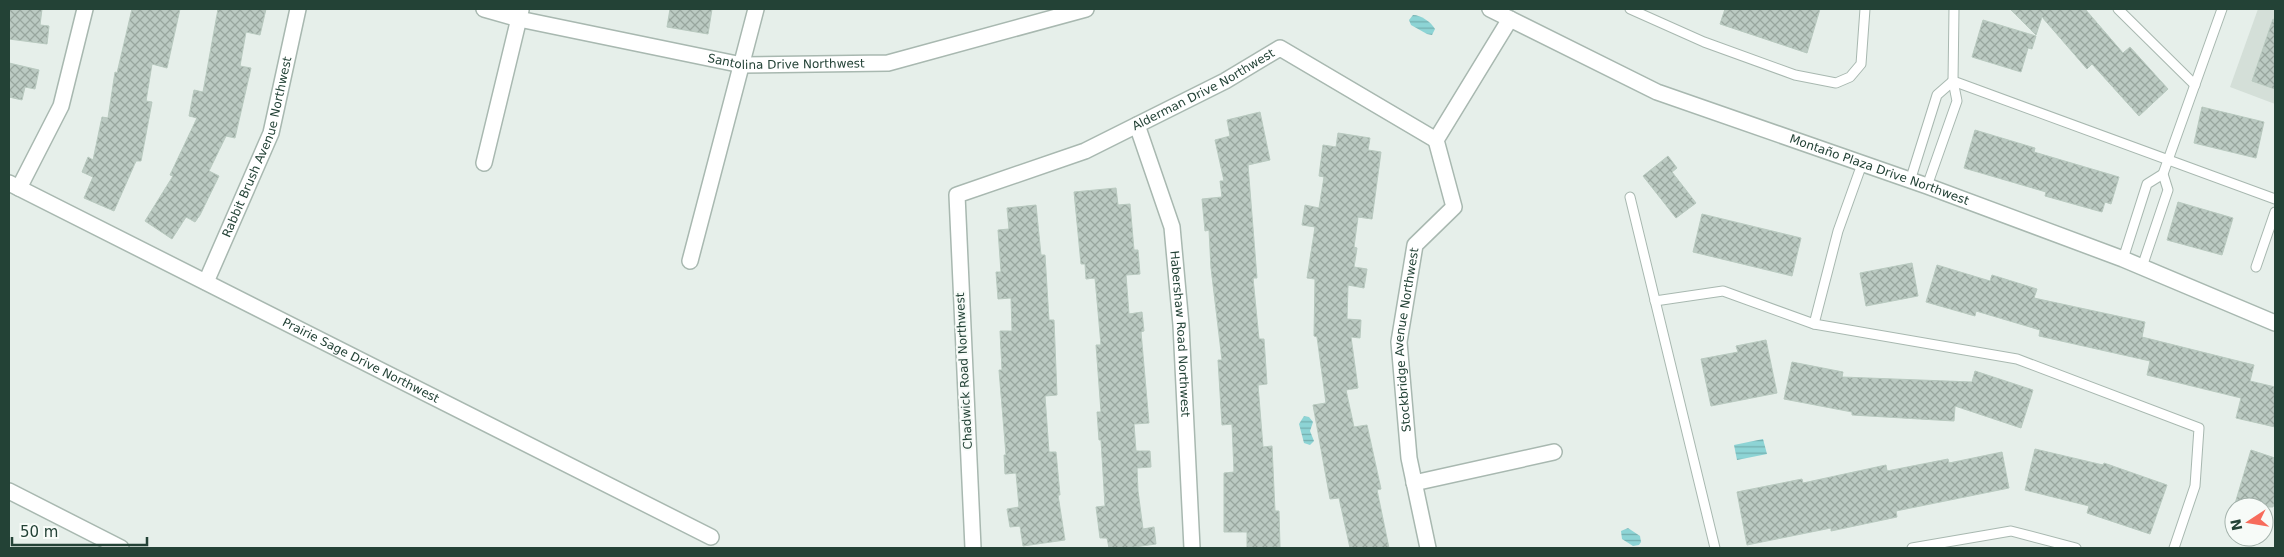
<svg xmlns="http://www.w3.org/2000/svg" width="2284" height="557" viewBox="0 0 2284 557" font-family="'DejaVu Sans',sans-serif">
  <defs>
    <pattern id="water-rules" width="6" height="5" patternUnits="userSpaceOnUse" patternTransform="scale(1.25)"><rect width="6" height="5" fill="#8dd4d5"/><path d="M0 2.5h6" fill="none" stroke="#73aeae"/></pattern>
    <pattern id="building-cross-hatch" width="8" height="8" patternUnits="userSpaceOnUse" patternTransform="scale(1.25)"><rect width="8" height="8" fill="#bbcac2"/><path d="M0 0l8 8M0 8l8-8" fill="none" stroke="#98a69e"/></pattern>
  </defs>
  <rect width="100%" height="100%" fill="#e6efea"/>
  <polygon fill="#d4dfd8" points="2258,9 2275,9 2275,104 2230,87"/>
  <g fill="url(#water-rules)">
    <path d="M 1413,15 C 1421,15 1431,22 1435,29 L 1432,35 L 1427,34 L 1411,25 L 1409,20 Z"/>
    <polygon points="1304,416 1309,417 1313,422 1310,431 1314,441 1310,445 1304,443 1299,424"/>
    <polygon points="1763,439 1767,454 1737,460 1734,445"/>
    <polygon points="1628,528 1640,536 1641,542 1639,545 1633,546 1622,539 1621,531"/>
  </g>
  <g fill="url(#building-cross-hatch)" stroke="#b8c9bf">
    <polygon points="9,9 42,9 40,25 49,26 47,44 9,39"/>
    <polygon points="132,9 180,9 167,68 152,64 146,101 152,102 141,161 136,161 114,211 84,198 93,177 82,172 88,157 93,160 102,117 108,118 115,72 117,73"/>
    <polygon points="218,9 266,9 260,35 246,32 240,66 251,68 235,138 226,136 209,171 219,176 200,215 195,222 186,217 172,239 145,221 173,176 170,175 197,118 189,116 194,90 203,92"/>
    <polygon points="670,9 712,9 708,34 667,27"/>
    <polygon points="1725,9 1820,9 1807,53 1720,24"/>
    <polygon points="2010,9 2085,9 2123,53 2130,47 2168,89 2139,116 2092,64 2087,69 2042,17 2036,35"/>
    <polygon points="2273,19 2275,20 2275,89 2252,81"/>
    <polygon points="1983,20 2036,36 2032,49 2028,48 2021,72 1972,57"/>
    <polygon points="9,63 39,70 35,89 25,87 22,100 9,97"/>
    <polygon points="2202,107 2264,122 2256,158 2194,143"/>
    <polygon points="1260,112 1270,160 1248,165 1257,278 1253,278 1259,339 1264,339 1267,384 1258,385 1263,447 1272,446 1275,511 1279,511 1280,547 1247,548 1247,532 1224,532 1224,473 1234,472 1232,424 1222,425 1218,360 1222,360 1211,268 1209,230 1205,231 1202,199 1222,197 1220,181 1224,181 1215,140 1230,136 1227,120"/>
    <polygon points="1975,130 2035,148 2034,152 2119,177 2111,204 2105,202 2102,212 2045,196 2046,192 1964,168"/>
    <polygon points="1338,133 1370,138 1368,150 1381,152 1372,219 1358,217 1354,247 1357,248 1354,267 1367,269 1364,288 1348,285 1347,319 1361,320 1360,338 1351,337 1358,388 1346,390 1354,427 1367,425 1381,489 1377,490 1389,548 1350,548 1339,498 1330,499 1313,405 1326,403 1317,337 1314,336 1315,279 1307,278 1315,227 1302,225 1305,205 1319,208 1324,177 1319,176 1323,145 1336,147"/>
    <polygon points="1668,156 1677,168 1672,172 1696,203 1676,218 1643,176"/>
    <polygon points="1116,188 1118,205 1130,204 1134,250 1138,250 1140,274 1126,275 1129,314 1142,312 1144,331 1141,332 1149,423 1134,424 1136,451 1150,451 1151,467 1137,468 1138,491 1143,529 1154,527 1156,544 1127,548 1109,548 1107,538 1100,538 1096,507 1105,506 1101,440 1099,440 1097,412 1101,412 1096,345 1101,345 1095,278 1086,279 1085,264 1081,264 1074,192"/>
    <polygon points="2178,202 2233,218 2222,255 2167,240"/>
    <polygon points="1036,205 1041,255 1045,255 1049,320 1054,320 1057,395 1045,396 1049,452 1056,452 1060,495 1058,495 1065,540 1023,546 1020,526 1010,527 1007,509 1019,507 1016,473 1005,474 1004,455 1006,455 999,370 1002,370 1000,331 1012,331 1011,298 998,299 996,272 1001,272 998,230 1009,229 1007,208"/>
    <polygon points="1702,214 1801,238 1792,276 1693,252"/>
    <polygon points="1912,263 1918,296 1866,306 1860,273"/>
    <polygon points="1937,265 1990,281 1992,275 2037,289 2034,298 2145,322 2142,337 2254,365 2250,381 2275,387 2275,427 2236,418 2241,398 2147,375 2150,361 2039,336 2040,330 1976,311 1975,316 1926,302"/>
    <polygon points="1766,340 1777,393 1711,406 1701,359 1738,352 1736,346"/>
    <polygon points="1792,362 1843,372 1842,377 1972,382 1975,371 2033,390 2021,428 1955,406 1954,421 1852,415 1852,412 1784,399"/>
    <polygon points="2035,449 2103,465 2104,463 2167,485 2150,534 2087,513 2089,506 2025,490"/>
    <polygon points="2251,450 2275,458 2275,501 2273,507 2234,507"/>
    <polygon points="2002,452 2009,488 1896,511 1897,517 1831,531 1831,528 1747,545 1737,492 1802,479 1803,483 1886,465 1887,471 1948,459 1949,463"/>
  </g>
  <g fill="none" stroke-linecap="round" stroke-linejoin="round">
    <g stroke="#a8b8b0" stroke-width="11">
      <g id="service">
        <polyline points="1630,9 1704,42 1795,75 1836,83 1850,77 1861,64 1865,9"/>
        <polyline points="2118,9 2195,85"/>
        <polyline points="1953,81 2275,199"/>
        <polyline points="1910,181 1937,95 1953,81"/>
        <polyline points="1927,186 1957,101 1953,81 1954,9"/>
        <polyline points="1630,197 1715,548"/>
        <polyline points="2123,259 2147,184 2163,174"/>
        <polyline points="2142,267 2168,190 2163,174 2222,9"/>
        <polyline points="2256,267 2275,212"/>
        <polyline points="1655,301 1723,291 1814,324 2017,359 2199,428 2195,486 2174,548"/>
        <polyline points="1814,324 1838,231 1862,164"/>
        <polyline points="1912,548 2011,531 2076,548"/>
      </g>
    </g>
    <g stroke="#a8b8b0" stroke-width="18">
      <g id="minor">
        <path id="s1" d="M 484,9 L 519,19 L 742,65 L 888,63 L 1086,9"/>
        <path id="s2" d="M 1137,125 L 1172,227 L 1181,325 L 1192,548"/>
        <polyline points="484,163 521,10"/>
        <path id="s3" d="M 9,183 L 711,537"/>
        <polyline points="19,188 61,106 85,9"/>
        <polyline points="690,261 756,9"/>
        <path id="s4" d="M 206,282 L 271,133 L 298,9"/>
        <polyline points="1414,483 1554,452"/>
        <polyline points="9,491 121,548"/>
        <path id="s5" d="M 973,548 L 957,195 L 1085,151 L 1225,81 L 1280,48 L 1436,140"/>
        <path id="s6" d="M 1428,548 L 1409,458 L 1399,342 L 1415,245 L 1454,207 L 1436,140 L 1510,19"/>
      </g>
    </g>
    <g stroke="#a8b8b0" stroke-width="18">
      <g id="tertiary">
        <path id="s7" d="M 1490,9 L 1657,92 L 1927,186 L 2123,259 L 2275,323"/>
      </g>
    </g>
    <use href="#service" stroke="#fff" stroke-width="9"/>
    <use href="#minor" stroke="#fff" stroke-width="15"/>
    <use href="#tertiary" stroke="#fff" stroke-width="15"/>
  </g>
  <g text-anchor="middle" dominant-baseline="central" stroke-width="4" stroke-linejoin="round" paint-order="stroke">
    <g font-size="12" fill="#234236" stroke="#f7fbf8">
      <text stroke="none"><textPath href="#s1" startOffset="308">Santolina Drive Northwest</textPath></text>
      <text stroke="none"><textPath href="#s5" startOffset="622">Alderman Drive Northwest</textPath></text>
      <text stroke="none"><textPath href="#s4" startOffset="145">Rabbit Brush Avenue Northwest</textPath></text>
      <text stroke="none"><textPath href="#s7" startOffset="422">Montaño Plaza Drive Northwest</textPath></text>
      <text stroke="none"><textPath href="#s2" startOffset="215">Habershaw Road Northwest</textPath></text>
      <text stroke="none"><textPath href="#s6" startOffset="211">Stockbridge Avenue Northwest</textPath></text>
      <text stroke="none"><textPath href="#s3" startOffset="394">Prairie Sage Drive Northwest</textPath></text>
      <text transform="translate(964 371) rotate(-93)">Chadwick Road Northwest</text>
    </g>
  </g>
  <rect width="2284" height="557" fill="none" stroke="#234236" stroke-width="20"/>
  <g transform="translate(2249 522) rotate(258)"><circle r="24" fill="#f7fbf8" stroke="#a2b1aa"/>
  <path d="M0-4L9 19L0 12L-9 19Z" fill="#f76c5c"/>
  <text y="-8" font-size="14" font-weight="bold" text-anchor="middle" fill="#234236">N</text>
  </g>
  <path d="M12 537v8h135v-8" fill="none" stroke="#234236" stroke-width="2.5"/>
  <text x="20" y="537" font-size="15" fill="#234236" stroke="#f7fbf8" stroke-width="4" paint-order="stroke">50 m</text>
</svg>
